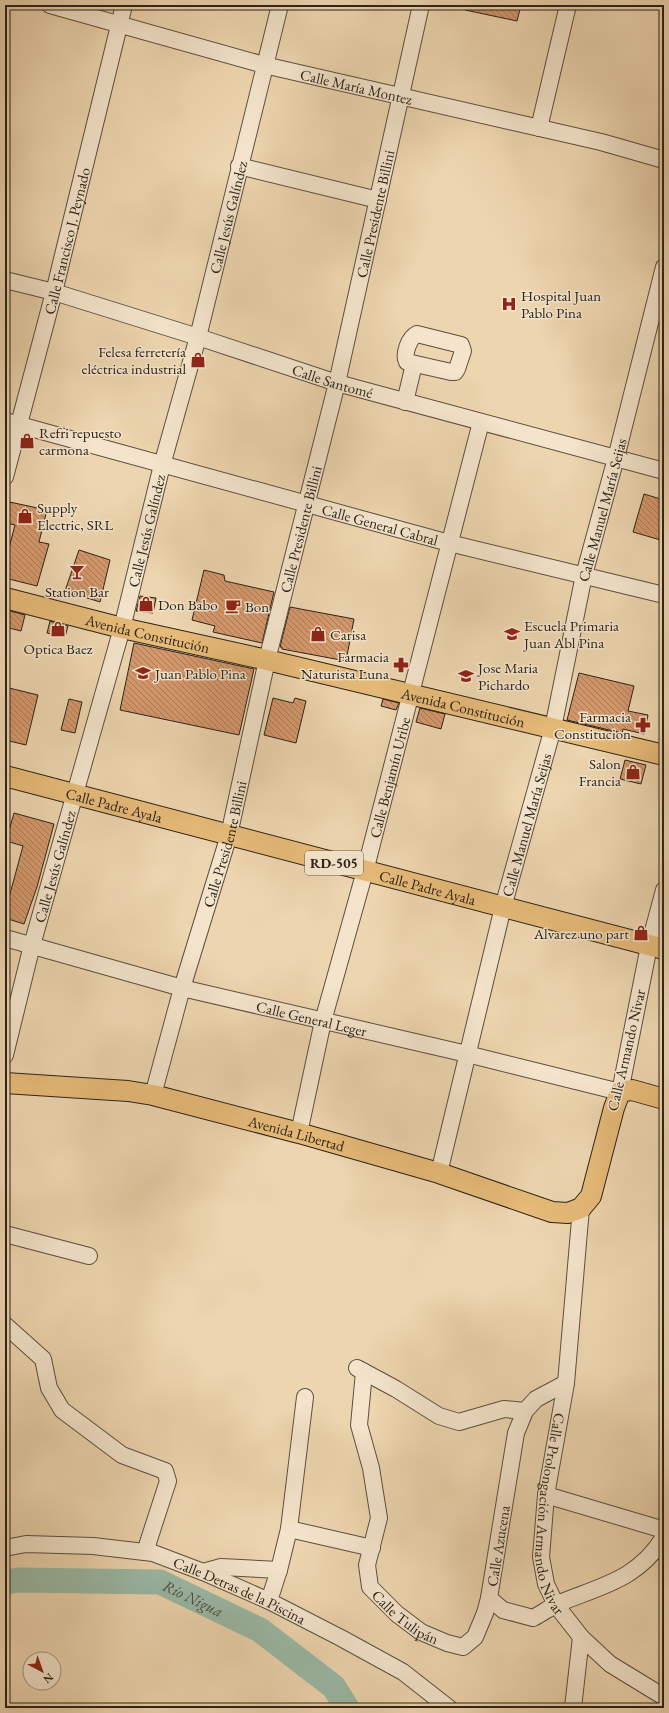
<svg xmlns="http://www.w3.org/2000/svg" width="669" height="1713" viewBox="0 0 669 1713" font-family="'EB Garamond',serif">
  <defs>
    <pattern id="building-back-hatch" width="6" height="6" patternUnits="userSpaceOnUse"><rect width="6" height="6" fill="#d4986c"/><path d="M-1 5l2 2M0 0l6 6M5-1l2 2" fill="none" stroke="#ac7c58"/></pattern>
  </defs>
  <rect width="100%" height="100%" fill="#edd5af"/>
  <filter id="stains"><feTurbulence type="fractalNoise" baseFrequency=".005" numOctaves="4"/><feColorMatrix values="0 0 0 0 .2 0 0 0 0 .09 0 0 0 0 .02 0 0 0 .5 -.17"/></filter>
  <radialGradient id="worn" r=".72"><stop offset=".6" stop-color="#630" stop-opacity="0"/><stop offset="1" stop-color="#630" stop-opacity=".3"/></radialGradient>
  <g fill="none" stroke-linecap="round" stroke-linejoin="round">
    <path stroke="#9ab9a6" stroke-width="25" id="s1" d="M 5,1582 L 19,1580 L 160,1582 L 260,1630 L 334,1687 L 347,1708"/>
  </g>
  <g fill="url(#building-back-hatch)" stroke="#2b2219">
    <polygon points="466,5 521,5 517,21 465,10"/>
    <polygon points="644,494 664,500 664,541 633,532"/>
    <polygon points="5,501 47,510 39,542 49,544 37,586 5,578 5,547 9,548 15,525 5,523"/>
    <polygon points="79,550 110,560 100,602 65,591"/>
    <polygon points="204,570 224,575 225,581 274,592 262,643 213,632 215,626 192,620"/>
    <polygon points="140,596 156,598 153,613 136,611"/>
    <polygon points="290,607 354,619 346,661 282,649 282,647 280,647"/>
    <polygon points="7,610 25,615 21,631 5,627"/>
    <polygon points="50,621 68,626 65,637 47,633"/>
    <polygon points="134,643 254,669 239,735 120,710"/>
    <polygon points="579,673 634,686 628,711 648,715 644,734 623,729 622,733 567,720"/>
    <polygon points="5,687 38,695 26,745 5,740"/>
    <polygon points="273,698 293,703 295,698 306,701 296,743 264,735"/>
    <polygon points="69,699 82,702 75,733 61,730"/>
    <polygon points="383,699 399,703 396,710 381,706"/>
    <polygon points="420,708 445,714 441,729 416,722"/>
    <polygon points="625,760 646,765 641,784 620,779"/>
    <polygon points="14,813 54,824 37,887 24,924 5,918 5,912 23,846 6,841"/>
  </g>
  <g fill="none" stroke-linecap="round" stroke-linejoin="round">
    <g stroke="#5c4f3e" stroke-width="18">
      <g id="minor">
        <path id="s2" d="M 50,5 L 264,65 L 601,142 L 664,160"/>
        <polyline points="539,128 568,5"/>
        <polyline points="239,166 378,200"/>
        <path id="s3" d="M 5,280 L 54,292 L 198,337 L 337,383 L 664,471"/>
        <path d="M 417,334 L 461,345 L 463,351 L 457,369 L 455,372 L 451,372 L 407,362 C 403,354 409,338 417,334 Z"/>
        <polyline points="405,402 414,364"/>
        <path id="s4" d="M 5,421 L 449,543 L 664,595"/>
        <path id="s5" d="M 5,477 L 54,292 L 124,5"/>
        <path id="s6" d="M 5,938 L 182,988 L 467,1054 L 620,1092 L 649,946 L 664,890"/>
        <path id="s7" d="M 5,1055 L 32,945 L 122,628 L 162,465 L 198,337 L 280,5"/>
        <path id="s8" d="M 153,1095 L 182,988 L 229,835 L 267,660 L 337,383 L 421,5"/>
        <path id="s9" d="M 299,1133 L 323,1021 L 365,871 L 481,422"/>
        <path id="s10" d="M 439,1173 L 503,907 L 553,728 L 584,575 L 616,458 L 664,267"/>
        <path id="s11" d="M 581,1208 L 566,1383 L 546,1495 L 541,1557 L 546,1584 L 556,1605 L 581,1637 L 610,1664 L 664,1697"/>
        <polyline points="5,1234 89,1256"/>
        <polyline points="5,1325 43,1359 49,1388 62,1410 122,1455 165,1471 168,1481 145,1552"/>
        <polyline points="357,1368 396,1389 439,1416 459,1422 504,1409 525,1411"/>
        <path id="s12" d="M 364,1372 L 359,1425 L 371,1468 L 379,1518 L 367,1565 L 370,1587 L 397,1614 L 421,1632 L 447,1643 L 463,1647 L 475,1637 L 485,1613 L 489,1598"/>
        <path d="M 566,1383 L 536,1399 L 525,1411 L 516,1433 L 489,1598 L 503,1610 L 533,1618 C 541,1614 549,1608 557,1604 C 600,1586 638,1580 664,1537"/>
        <polyline points="546,1495 664,1530"/>
        <polyline points="289,1529 372,1548"/>
        <path id="s13" d="M 5,1548 L 26,1544 L 93,1546 L 153,1553 L 203,1572 L 269,1601 L 341,1638 L 403,1672 L 449,1708"/>
        <polyline points="203,1572 221,1567 279,1570"/>
        <polyline points="269,1601 279,1570 289,1529 305,1397"/>
        <polyline points="573,1708 581,1637"/>
      </g>
    </g>
    <g stroke="#2b2219" stroke-width="22">
      <g id="major">
        <path id="s14" d="M 5,598 L 122,628 L 267,660 L 664,755"/>
        <path id="s15" d="M 5,776 L 664,949"/>
        <path id="s16" d="M 5,1083 L 128,1091 L 153,1095 L 299,1133 L 439,1173 L 552,1212 L 568,1213 L 581,1208 L 591,1196 L 614,1108 L 620,1092 L 632,1090 L 664,1099"/>
      </g>
    </g>
    <use href="#minor" stroke="#f3e4cb" stroke-width="16"/>
    <use href="#major" stroke="#e6ba78" stroke-width="20"/>
  </g>
  <defs>
    <g id="hospital-bare" transform="scale(1.2)"><path d="M-5-5h3v3.5h4V-5h3V5h-3V1.5h-4V5h-3Z" fill="#8f2418" stroke="#f3e4cb" stroke-width="2.5" paint-order="stroke"/></g>
    <g id="shop-bare" transform="scale(1.2)"><path d="M-5-2.5h2.3a2.7 3.5 0 0 1 5.4 0H5L5.5 6h-11ZM-1.5-2.5h3a1.5 2.3 0 0 0-3 0Z" fill="#8f2418" stroke="#f3e4cb" stroke-width="2.5" paint-order="stroke"/></g>
    <g id="bar-bare" transform="scale(1.2)"><path d="M-6-5H6L.8 .8V4.5H3.5V6h-7V4.5H-.8V.8Z" fill="#8f2418" stroke="#f3e4cb" stroke-width="2.5" paint-order="stroke"/></g>
    <g id="cafe-bare" transform="scale(1.2)"><path d="M-5.5-4.5H6V0H3Q3 3.5 0 3.5H-2.5Q-5.5 3.5-5.5 0ZM3-3.2v2h1.7v-2ZM-6 4.5H4V6H-6Z" fill="#8f2418" stroke="#f3e4cb" stroke-width="2.5" paint-order="stroke"/></g>
    <g id="school-bare" transform="scale(1.2)"><path d="M0-5L7-2L0 1L-7-2ZM-4 1L0 2.5L4 1V4Q0 6-4 4Z" fill="#8f2418" stroke="#f3e4cb" stroke-width="2.5" paint-order="stroke"/></g>
    <g id="pharmacy-bare" transform="scale(1.2)"><path d="M-2-6h4v4h4v4h-4v4h-4v-4h-4v-4h4Z" fill="#8f2418" stroke="#f3e4cb" stroke-width="2.5" paint-order="stroke"/></g>
  </defs>
  <g fill-rule="evenodd">
    <use href="#hospital-bare" x="509" y="304"/>
    <use href="#shop-bare" x="198" y="360"/>
    <use href="#shop-bare" x="27" y="441"/>
    <use href="#shop-bare" x="25" y="516"/>
    <use href="#bar-bare" x="77" y="572"/>
    <use href="#shop-bare" x="146" y="604"/>
    <use href="#cafe-bare" x="233" y="606"/>
    <use href="#shop-bare" x="58" y="629"/>
    <use href="#shop-bare" x="318" y="634"/>
    <use href="#school-bare" x="512" y="634"/>
    <use href="#pharmacy-bare" x="401" y="665"/>
    <use href="#school-bare" x="143" y="673"/>
    <use href="#school-bare" x="466" y="676"/>
    <use href="#pharmacy-bare" x="643" y="725"/>
    <use href="#shop-bare" x="633" y="772"/>
    <use href="#shop-bare" x="641" y="933"/>
  </g>
  <g text-anchor="middle" dominant-baseline="central" stroke-width="3" stroke-linejoin="round" paint-order="stroke">
    <rect fill="#f3e4cb" stroke="#675c4e" stroke-width="1" x="305" y="851" width="58" height="24" rx="3"/>
    <g font-size="14" font-weight="bold" fill="#2b2219">
      <text x="334" y="863">RD-505</text>
    </g>
    <g font-size="15" fill="#2b2219" stroke="#f3e4cb">
      <text stroke="none"><textPath href="#s2" startOffset="317">Calle María Montez</textPath></text>
      <text stroke="none"><textPath href="#s8" startOffset="909">Calle Presidente Billini</textPath></text>
      <text stroke="none"><textPath href="#s7" startOffset="867">Calle Jesús Galíndez</textPath></text>
      <text stroke="none"><textPath href="#s5" startOffset="244">Calle Francisco J. Peynado</textPath></text>
      <text stroke="none"><textPath href="#s3" startOffset="343">Calle Santomé</textPath></text>
      <text stroke="none"><textPath href="#s10" startOffset="683">Calle Manuel María Seijas</textPath></text>
      <text stroke="none"><textPath href="#s4" startOffset="389">Calle General Cabral</textPath></text>
      <text stroke="none"><textPath href="#s8" startOffset="585">Calle Presidente Billini</textPath></text>
      <text stroke="none"><textPath href="#s7" startOffset="543">Calle Jesús Galíndez</textPath></text>
      <text stroke="none"><textPath href="#s14" startOffset="147">Avenida Constitución</textPath></text>
      <text stroke="none"><textPath href="#s14" startOffset="471">Avenida Constitución</textPath></text>
      <text stroke="none"><textPath href="#s9" startOffset="367">Calle Benjamín Uribe</textPath></text>
      <text stroke="none"><textPath href="#s15" startOffset="113">Calle Padre Ayala</textPath></text>
      <text stroke="none"><textPath href="#s10" startOffset="359">Calle Manuel María Seijas</textPath></text>
      <text stroke="none"><textPath href="#s8" startOffset="261">Calle Presidente Billini</textPath></text>
      <text stroke="none"><textPath href="#s7" startOffset="195">Calle Jesús Galíndez</textPath></text>
      <text stroke="none"><textPath href="#s15" startOffset="437">Calle Padre Ayala</textPath></text>
      <text stroke="none"><textPath href="#s6" startOffset="317">Calle General Leger</textPath></text>
      <text transform="translate(626 1050) rotate(-77)">Calle Armando Nivar</text>
      <text stroke="none"><textPath href="#s16" startOffset="297">Avenida Libertad</textPath></text>
      <text stroke="none"><textPath href="#s11" startOffset="309">Calle Prolongación Armando Nivar</textPath></text>
      <text transform="translate(498 1546) rotate(-81)">Calle Azucena</text>
      <text stroke="none"><textPath href="#s13" startOffset="243">Calle Detras de la Piscina</textPath></text>
      <text stroke="none"><textPath href="#s12" startOffset="266">Calle Tulipán</textPath></text>
    </g>
    <g font-size="15" fill="#2b2219" stroke="#f3e4cb" text-anchor="start">
      <text x="521" y="295">Hospital Juan<tspan x="521" dy="17">Pablo Pina</tspan></text>
      <text x="186" y="351" text-anchor="end">Felesa ferretería<tspan x="186" dy="17">eléctrica industrial</tspan></text>
      <text x="39" y="432">Refri repuesto<tspan x="39" dy="17">carmona</tspan></text>
      <text x="37" y="507">Supply<tspan x="37" dy="17">Electric, SRL</tspan></text>
      <text x="77" y="591" text-anchor="middle">Station Bar</text>
      <text x="158" y="604">Don Babo</text>
      <text x="245" y="606">Bon</text>
      <text x="524" y="625">Escuela Primaria<tspan x="524" dy="17">Juan Abl Pina</tspan></text>
      <text x="330" y="634">Carisa</text>
      <text x="58" y="648" text-anchor="middle">Optica Baez</text>
      <text x="389" y="656" text-anchor="end">Farmacia<tspan x="389" dy="17">Naturista Luna</tspan></text>
      <text x="478" y="667">Jose Maria<tspan x="478" dy="17">Pichardo</tspan></text>
      <text x="155" y="673">Juan Pablo Pina</text>
      <text x="631" y="716" text-anchor="end">Farmacia<tspan x="631" dy="17">Constitucion</tspan></text>
      <text x="621" y="763" text-anchor="end">Salon<tspan x="621" dy="17">Francia</tspan></text>
      <text x="629" y="933" text-anchor="end">Alvarez uno part</text>
    </g>
    <g font-size="16" font-style="italic" fill="#4c4f43" stroke="#f3e4cb">
      <text stroke="none"><textPath href="#s1" startOffset="192">Río Nigua</textPath></text>
    </g>
  </g>
  <rect width="669" height="1713" fill="none" stroke="#edd5af" stroke-width="20"/>
  <rect x="6" y="6" width="657" height="1701" fill="none" stroke="#2b2219" stroke-width="2"/>
  <rect x="10" y="10" width="649" height="1693" fill="none" stroke="#2b2219"/>
  <g transform="translate(42 1671) rotate(139)"><circle r="19" fill="#f3e4cb" stroke="#a39684"/>
  <path d="M0-3L7 15L0 10L-7 15Z" fill="#8f2418"/>
  <text y="-6" font-size="11" font-weight="bold" text-anchor="middle" fill="#2b2219">N</text>
  </g>
  <rect width="100%" height="100%" filter="url(#stains)"/>
  <rect width="100%" height="100%" fill="url(#worn)"/>
</svg>
